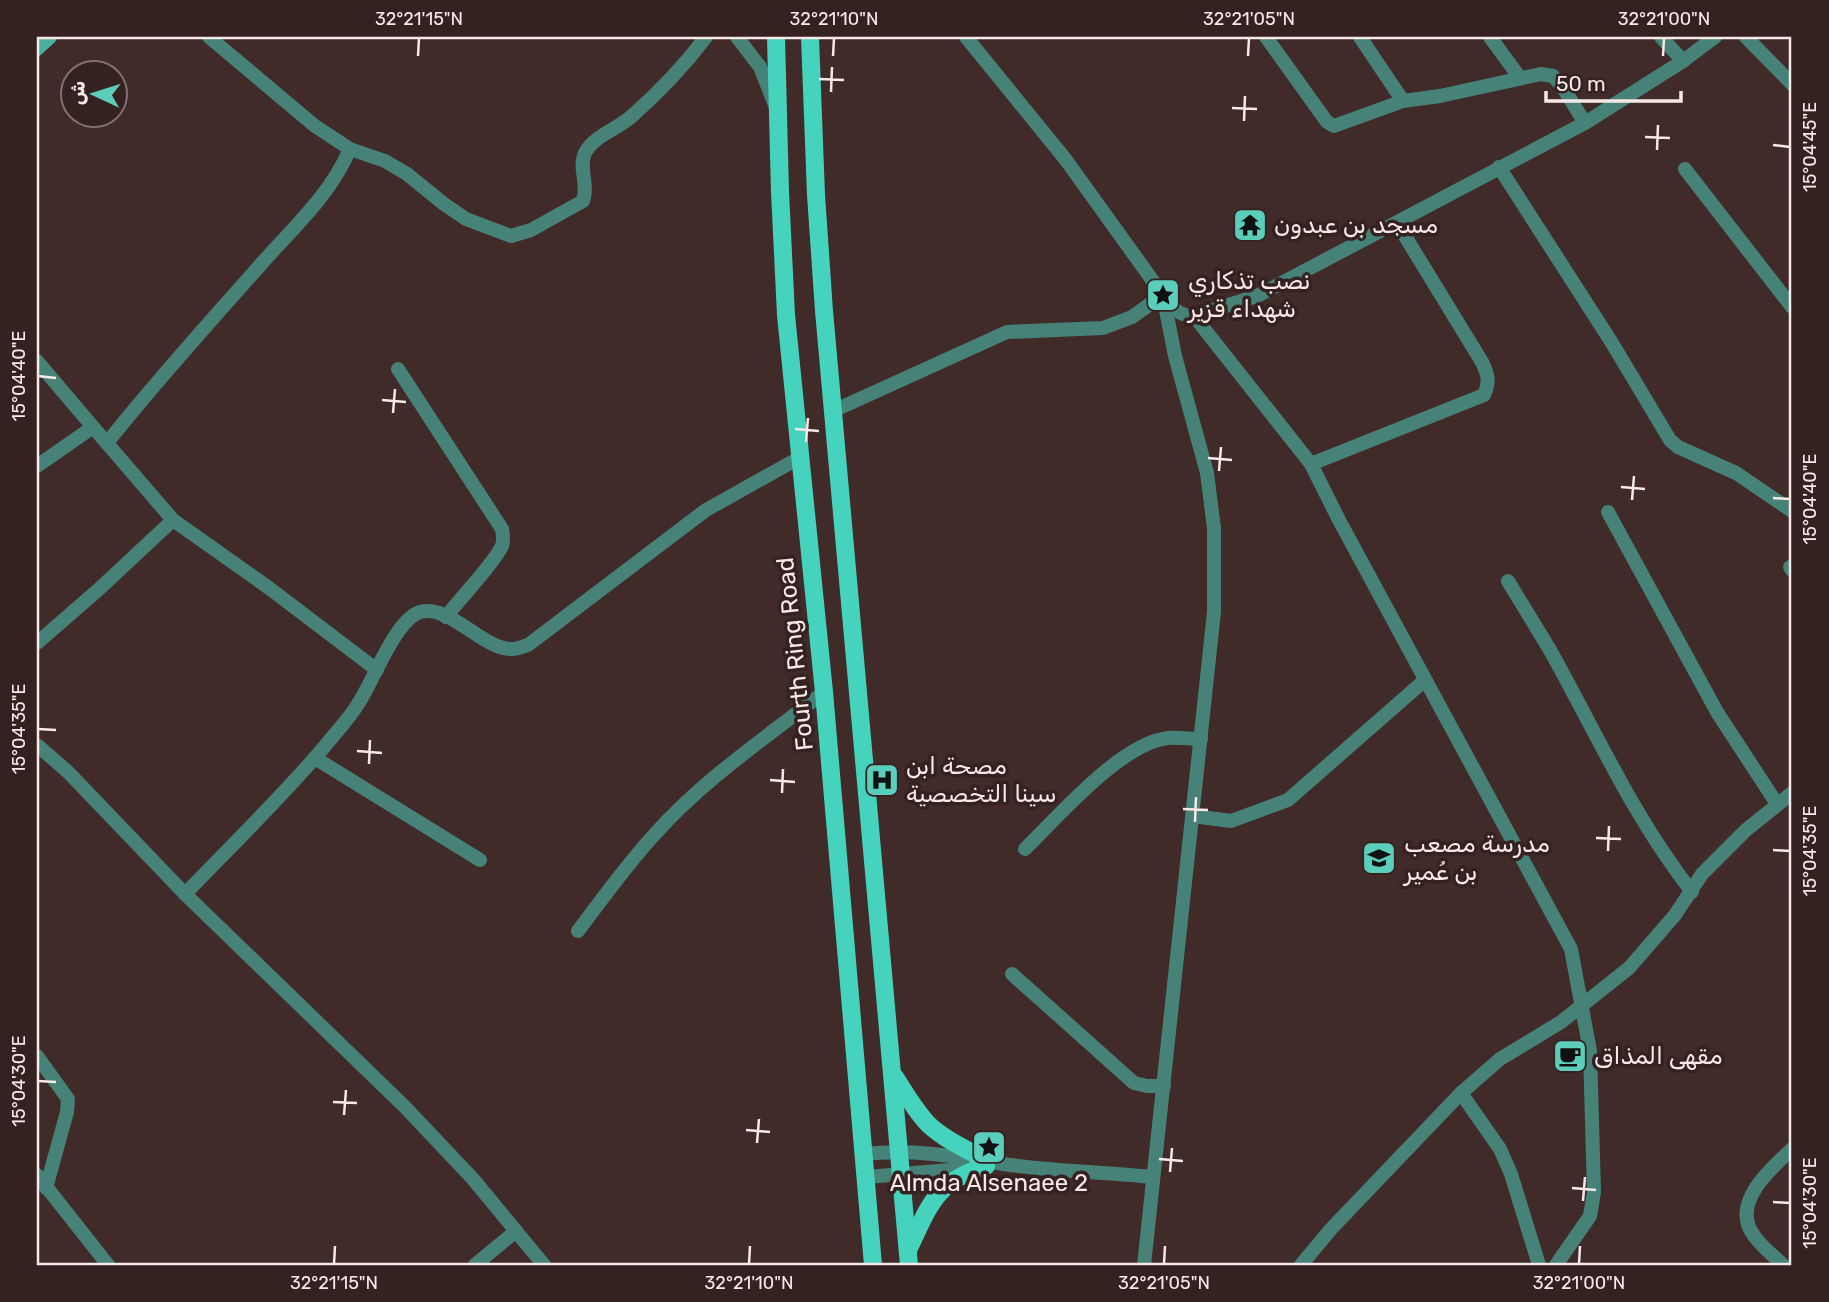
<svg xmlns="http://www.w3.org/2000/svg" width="1829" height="1302" viewBox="0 0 1829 1302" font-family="Rubik,Vazirmatn,sans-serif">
  <rect width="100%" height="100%" fill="#402b29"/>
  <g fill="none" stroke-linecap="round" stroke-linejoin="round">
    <g stroke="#468278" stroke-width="14">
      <polyline points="737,37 760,67 775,105"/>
      <polyline points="966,37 1066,160 1163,295 1175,356 1207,473 1214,528 1214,612 1144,1265"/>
      <polyline points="1266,37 1327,122 1334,126 1403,101 1440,96 1541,74 1553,76 1562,86 1585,123"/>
      <polyline points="1360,37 1403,101"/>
      <polyline points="1490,37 1520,78"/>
      <polyline points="1661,37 1683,61"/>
      <polyline points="1746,37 1792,84"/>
      <path d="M 350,149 L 385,161 L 407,174 L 444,204 L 466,219 L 511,236 L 531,230 L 583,201 C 589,185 578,168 585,153 C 593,136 618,129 632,116 C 659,92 684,66 706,37"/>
      <polyline points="1499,167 1612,343 1670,440 1678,447 1736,473 1792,511"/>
      <polyline points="1685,169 1792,307"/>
      <polyline points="1194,316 1257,296 1585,123 1683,61 1715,37"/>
      <polyline points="37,361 93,427"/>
      <path d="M 398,369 L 502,529 C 503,535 504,540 502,546 C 493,565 460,598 446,617"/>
      <path d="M 833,411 L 1007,332 L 1103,328 L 1132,317 L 1163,295 C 1172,307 1178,316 1194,316 L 1311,464 L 1339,520 L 1571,949 L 1590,1051 L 1594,1192 L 1590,1216 L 1556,1265"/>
      <path d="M 107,443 C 156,381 210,322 262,263 C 295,226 330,195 350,149 L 315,126 L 209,37"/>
      <path d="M 1311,464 L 1484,395 C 1490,382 1488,374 1482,362 L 1397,223"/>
      <polyline points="37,466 93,427 173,520"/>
      <polyline points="1608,512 1717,712 1777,804"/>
      <polyline points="1790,567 1792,570"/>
      <path d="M 1508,581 C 1522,604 1536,627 1550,650 C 1597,734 1632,815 1692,892"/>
      <polyline points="37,643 98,590 173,520 269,588 377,670"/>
      <polyline points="37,745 68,772 185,894 405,1107 473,1179 544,1265"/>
      <polyline points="315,758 480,860"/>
      <polyline points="1193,816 1231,821 1288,800 1425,680"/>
      <path d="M 1025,849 C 1058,817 1121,743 1168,738 C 1179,737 1190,739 1201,739"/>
      <path d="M 185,894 C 232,845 281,798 325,746 C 336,732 349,719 358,704 C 373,682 395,620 420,612 C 449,603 484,651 513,649 C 518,649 524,646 528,645 L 706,510 L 799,458"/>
      <path d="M 578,931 C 603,898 627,864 655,834 C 704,779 767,737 824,692"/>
      <polyline points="1012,974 1134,1083 1147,1086 1164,1086"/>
      <polyline points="37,1056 68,1099 67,1112 46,1188"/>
      <polyline points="1461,1093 1500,1149 1511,1174 1539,1265"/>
      <path d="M 864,1154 C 915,1149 953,1156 1003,1164 C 1052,1171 1103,1172 1152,1177"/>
      <polyline points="37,1175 108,1265"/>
      <polyline points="867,1177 973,1168"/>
      <polyline points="475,1265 516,1231"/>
      <polyline points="1301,1265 1331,1229 1461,1093 1500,1059 1561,1022 1629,968 1675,915 1702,874 1746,830 1792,793"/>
      <path d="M 1783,1265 C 1774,1256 1763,1248 1755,1237 C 1729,1205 1769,1170 1792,1149"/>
    </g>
    <polyline stroke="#48b09f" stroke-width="14" points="37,49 50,37"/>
    <g stroke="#45d3bd" stroke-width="18">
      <polyline points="776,37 780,192 786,315 824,692 873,1265"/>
      <polyline points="810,37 816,195 824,311 909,1265"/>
      <path d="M 895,1077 C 905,1093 915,1110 928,1124 C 945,1140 966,1149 986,1160"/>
      <path d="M 908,1250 C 930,1205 935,1182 986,1166"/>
    </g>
  </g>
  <path fill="none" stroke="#f7e9e8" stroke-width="2.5" d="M 418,56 L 419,38M 833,56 L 834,38M 1248,56 L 1249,38M 1663,56 L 1664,38M 819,79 L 844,80M 831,92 L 832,67M 1232,108 L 1257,109M 1244,121 L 1245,96M 1645,137 L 1670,138M 1773,145 L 1790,147M 1657,150 L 1658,125M 38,376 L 56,378M 382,400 L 406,402M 393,413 L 395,389M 795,429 L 819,431M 806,442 L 808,418M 1208,458 L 1232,460M 1219,471 L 1221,447M 1621,487 L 1645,489M 1773,498 L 1790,499M 1632,500 L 1634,476M 38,729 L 56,730M 357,751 L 382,753M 369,764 L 370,740M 770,780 L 795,782M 782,793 L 783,769M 1183,809 L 1208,810M 1195,822 L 1196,797M 1596,838 L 1621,839M 1773,850 L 1790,851M 1608,851 L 1609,826M 38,1081 L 56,1082M 333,1102 L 357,1103M 344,1115 L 346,1090M 746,1130 L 770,1132M 757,1143 L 759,1119M 1159,1159 L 1183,1161M 1170,1172 L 1172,1148M 1572,1188 L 1596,1190M 1583,1201 L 1585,1177M 1773,1202 L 1790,1203M 334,1264 L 335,1246M 749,1264 L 750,1246M 1164,1264 L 1165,1246M 1579,1264 L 1580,1246"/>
  <defs>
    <g id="temple-square" transform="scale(1.75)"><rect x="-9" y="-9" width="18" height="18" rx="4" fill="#5bcebb" stroke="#35211f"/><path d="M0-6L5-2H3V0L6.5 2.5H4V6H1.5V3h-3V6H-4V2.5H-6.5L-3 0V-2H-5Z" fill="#111"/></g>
    <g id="sight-square" transform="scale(1.75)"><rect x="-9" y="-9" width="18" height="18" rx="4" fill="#5bcebb" stroke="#35211f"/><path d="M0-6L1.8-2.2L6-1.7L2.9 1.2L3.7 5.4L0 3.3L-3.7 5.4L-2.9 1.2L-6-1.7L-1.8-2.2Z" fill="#111"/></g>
    <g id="hospital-square" transform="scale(1.75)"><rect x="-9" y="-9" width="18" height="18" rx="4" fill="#5bcebb" stroke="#35211f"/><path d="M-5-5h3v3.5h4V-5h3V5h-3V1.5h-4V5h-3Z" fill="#111"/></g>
    <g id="school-square" transform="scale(1.75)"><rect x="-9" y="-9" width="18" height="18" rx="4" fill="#5bcebb" stroke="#35211f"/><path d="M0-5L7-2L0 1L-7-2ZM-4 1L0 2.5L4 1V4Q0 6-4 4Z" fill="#111"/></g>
    <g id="cafe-square" transform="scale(1.75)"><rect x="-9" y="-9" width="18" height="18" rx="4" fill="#5bcebb" stroke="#35211f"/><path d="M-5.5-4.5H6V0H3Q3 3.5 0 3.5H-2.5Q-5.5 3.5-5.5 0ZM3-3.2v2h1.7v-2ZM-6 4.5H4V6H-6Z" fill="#111"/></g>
  </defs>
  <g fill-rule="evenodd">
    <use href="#temple-square" x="1250" y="225"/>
    <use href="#sight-square" x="1163" y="295"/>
    <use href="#hospital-square" x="882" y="780"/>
    <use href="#school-square" x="1379" y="858"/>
    <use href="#cafe-square" x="1570" y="1056"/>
    <use href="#sight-square" x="989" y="1147"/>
  </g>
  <g text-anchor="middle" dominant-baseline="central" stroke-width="7" stroke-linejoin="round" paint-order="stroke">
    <g font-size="24" fill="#f7e9e8" stroke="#35211f" text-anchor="start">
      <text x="1274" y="225">مسجد بن عبدون</text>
      <text x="1188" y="281">نصب تذكاري<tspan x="1188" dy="28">شهداء قزير</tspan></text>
      <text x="906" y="766">مصحة ابن<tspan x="906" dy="28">سينا التخصصية</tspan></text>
      <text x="1404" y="844">مدرسة مصعب<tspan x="1404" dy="28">بن عُمير</tspan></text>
      <text x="1594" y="1056">مقهى المذاق</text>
      <text x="989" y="1183" text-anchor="middle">Almda Alsenaee 2</text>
    </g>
    <g font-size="24" fill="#f7e9e8" stroke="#35211f">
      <text transform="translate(795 654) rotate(-96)">Fourth Ring Road</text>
    </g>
  </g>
  <rect width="1829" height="1302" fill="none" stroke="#35211f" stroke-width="77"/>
  <g transform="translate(94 94) rotate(274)"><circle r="33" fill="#35211f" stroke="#83716f" stroke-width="2"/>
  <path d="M0-5L12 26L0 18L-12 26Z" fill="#5bcebb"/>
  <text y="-10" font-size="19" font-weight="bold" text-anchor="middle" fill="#f7e9e8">ش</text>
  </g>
  <path d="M1546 91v10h135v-10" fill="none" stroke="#f7e9e8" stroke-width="3.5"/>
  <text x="1556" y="91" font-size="21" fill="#f7e9e8" stroke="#35211f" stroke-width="5" paint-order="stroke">50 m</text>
  <rect x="38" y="38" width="1752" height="1226" fill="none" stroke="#f7e9e8" stroke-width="2.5"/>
  <g font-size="18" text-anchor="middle" fill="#f7e9e8">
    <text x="419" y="25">32°21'15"N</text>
    <text x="834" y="25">32°21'10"N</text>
    <text x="1249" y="25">32°21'05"N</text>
    <text x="1664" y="25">32°21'00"N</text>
    <text transform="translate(1810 147) rotate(-90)" y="6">15°04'45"E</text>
    <text transform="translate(19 376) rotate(-90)" y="6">15°04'40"E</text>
    <text transform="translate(1810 499) rotate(-90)" y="6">15°04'40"E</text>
    <text transform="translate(19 729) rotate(-90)" y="6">15°04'35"E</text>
    <text transform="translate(1810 851) rotate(-90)" y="6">15°04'35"E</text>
    <text transform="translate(19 1081) rotate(-90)" y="6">15°04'30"E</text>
    <text transform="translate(1810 1203) rotate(-90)" y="6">15°04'30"E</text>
    <text x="334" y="1289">32°21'15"N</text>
    <text x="749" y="1289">32°21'10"N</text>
    <text x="1164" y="1289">32°21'05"N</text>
    <text x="1579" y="1289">32°21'00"N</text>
  </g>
</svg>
